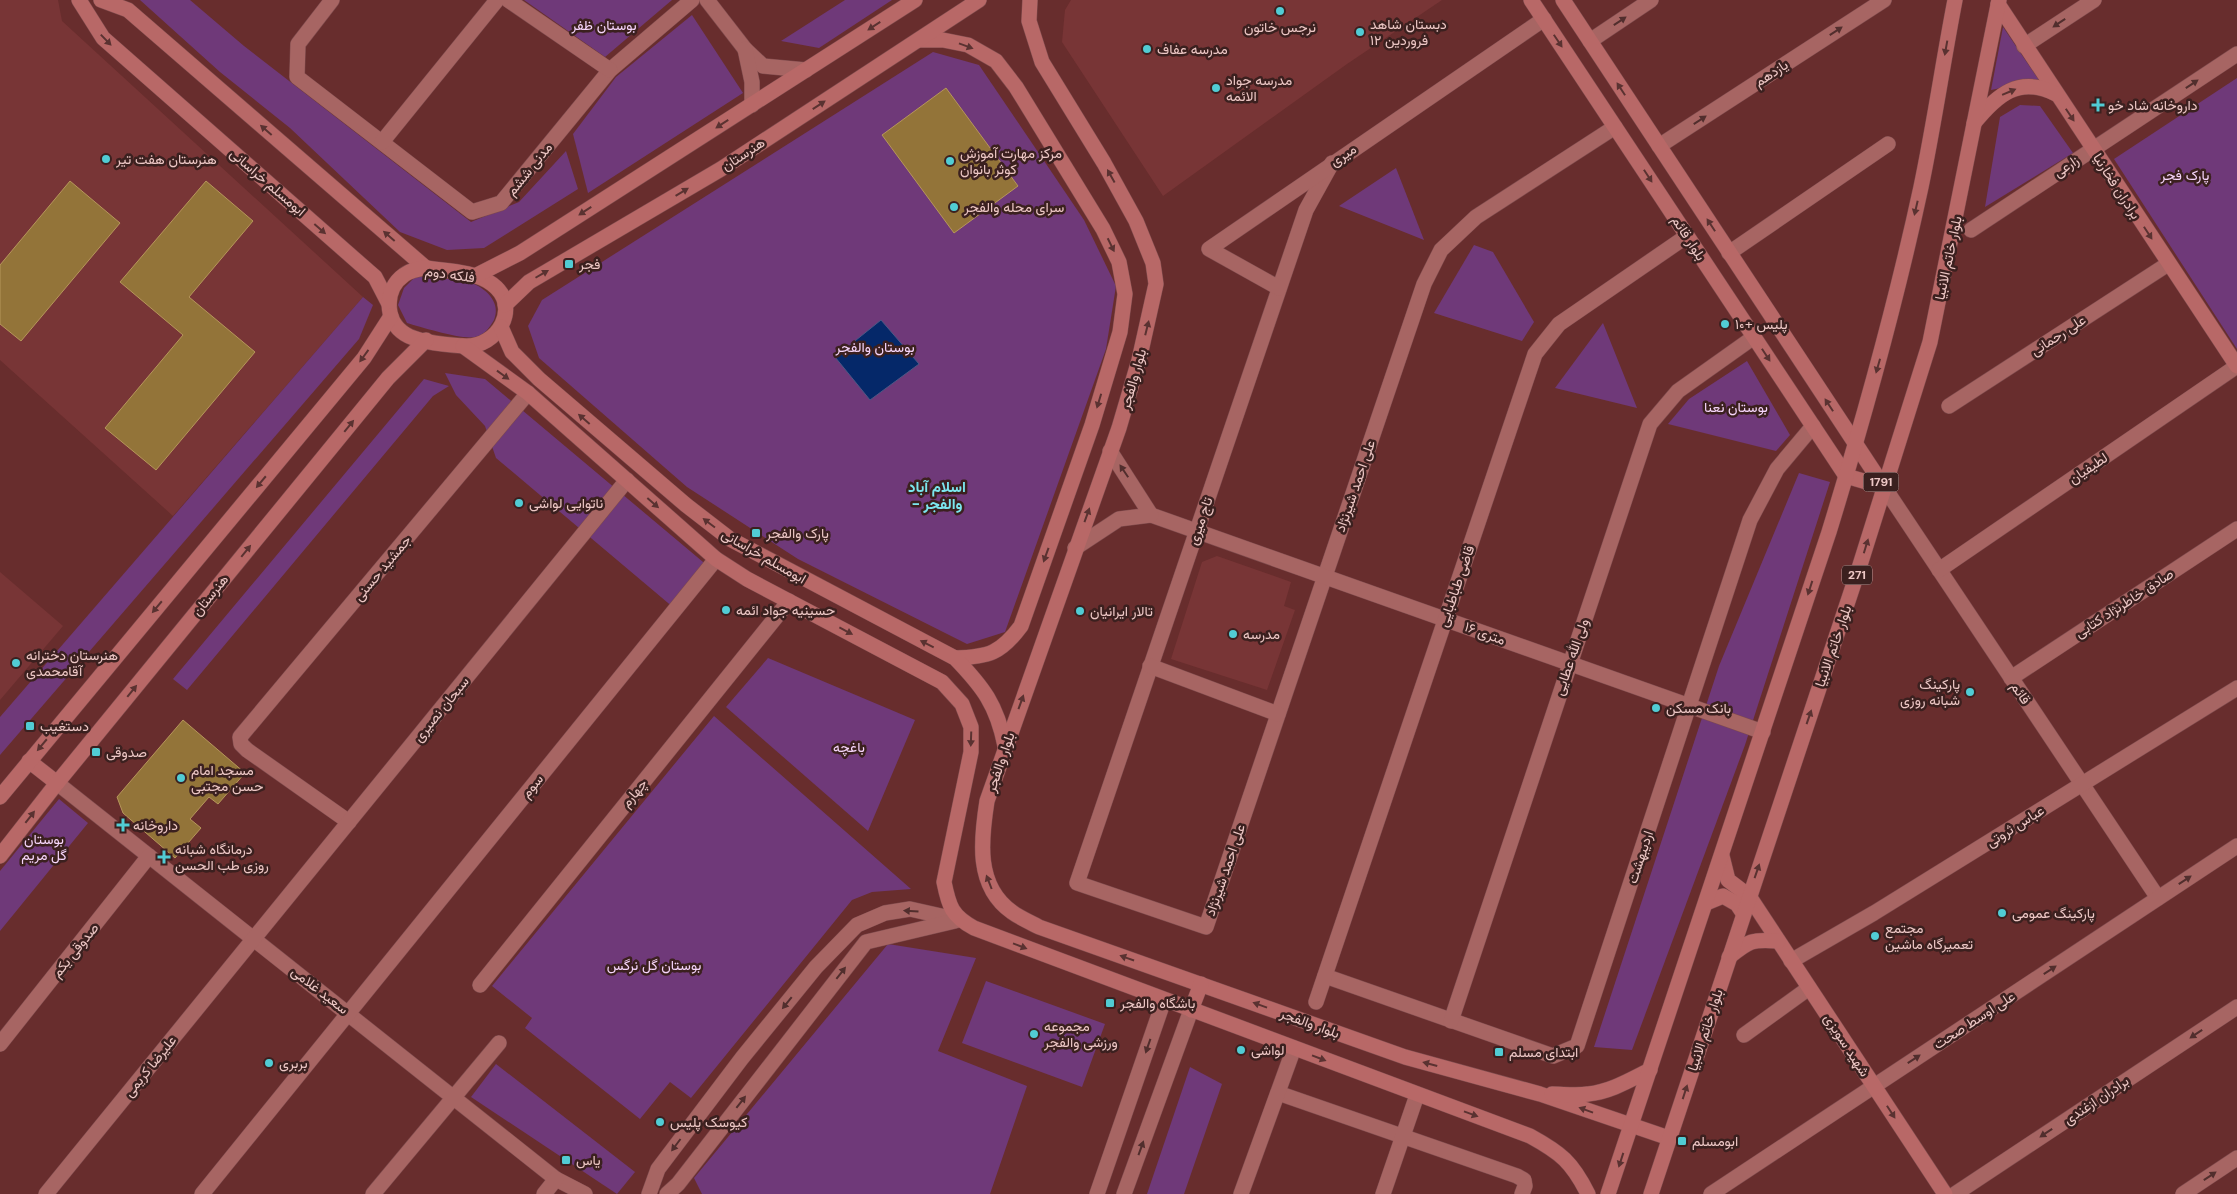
<svg xmlns="http://www.w3.org/2000/svg" width="2237" height="1194" viewBox="0 0 2237 1194" font-family="'DM Sans',Vazirmatn,sans-serif">
  <rect width="100%" height="100%" fill="#682d2d"/>
  <g fill="#783536">
    <polygon points="0,0 58,0 62,21 363,297 173,516 0,360"/>
    <polygon points="1071,0 1442,0 1347,64 1163,196 1062,42 1065,10"/>
    <polygon points="1217,556 1291,582 1284,606 1295,610 1267,690 1171,659 1202,562"/>
    <polygon points="0,572 63,626 0,700"/>
  </g>
  <g fill="#6f3979">
    <polygon points="140,0 190,0 244,46 471,222 519,202 566,151 578,189 484,248 447,250 400,232 290,128 220,72"/>
    <polygon points="524,0 672,0 605,57"/>
    <polygon points="845,0 892,0 819,48 781,41"/>
    <polygon points="692,15 743,93 588,193 573,134 616,77"/>
    <polygon points="2003,27 2039,80 1991,90"/>
    <polygon points="933,52 979,65 1084,220 1116,286 1106,349 1005,632 967,644 798,559 687,487 539,358 528,326 542,300"/>
    <polygon points="2237,78 2237,349 2114,159"/>
    <polygon points="2020,105 2040,106 2073,153 1985,207 2000,117"/>
    <polygon points="1396,168 1424,240 1339,206"/>
    <polygon points="1474,245 1493,252 1534,322 1522,341 1434,313"/>
    <path d="M 416,276 C 433,278 459,278 474,284 C 488,290 501,304 494,320 C 489,328 485,335 475,337 C 462,340 421,327 407,323 L 398,305 L 404,288 Z"/>
    <polygon points="363,297 373,305 359,339 0,755 0,717"/>
    <polygon points="1603,323 1637,408 1555,388"/>
    <polygon points="1747,361 1790,435 1776,451 1668,424 1689,399"/>
    <polygon points="445,373 485,379 709,567 674,608 496,458 485,426 456,395"/>
    <polygon points="424,379 449,386 433,396 187,690 173,679"/>
    <polygon points="1799,473 1830,482 1745,745 1632,1050 1594,1047 1719,666"/>
    <polygon points="768,658 915,720 868,831 726,707"/>
    <polygon points="714,716 911,889 872,892 852,900 691,1098 670,1082 640,1119 525,1028 532,1018 492,986"/>
    <polygon points="59,799 88,823 0,931 0,871"/>
    <polygon points="888,944 976,958 938,1051 1027,1086 990,1194 702,1194 694,1178"/>
    <polygon points="986,981 1105,1024 1082,1087 962,1043"/>
    <polygon points="496,1064 635,1172 617,1194 471,1097"/>
    <polygon points="1190,1067 1222,1084 1184,1194 1147,1194"/>
  </g>
  <polygon fill="#052869" stroke="#4b5885" points="881,320 919,364 870,400 835,357"/>
  <g fill="#937439" stroke="#b6965b">
    <polygon points="946,88 1018,186 954,233 882,135"/>
    <polygon points="70,181 120,223 21,341 0,324 0,265"/>
    <polygon points="206,181 253,221 189,297 255,352 156,470 105,428 183,335 120,282"/>
    <polygon points="183,720 245,773 218,804 209,797 190,819 201,828 175,858 123,813 117,797"/>
  </g>
  <g fill="none" stroke-linecap="round" stroke-linejoin="round">
    <g stroke="#7e4b4d" stroke-width="16">
      <g id="minor">
        <polyline points="332,0 298,44 297,77 472,212 501,203 610,70 692,0"/>
        <polyline points="508,0 610,70"/>
        <polyline points="707,0 745,49 763,66 806,70"/>
        <polyline points="1590,41 1651,0"/>
        <polyline points="2024,46 2094,0"/>
        <polyline points="745,49 752,82 752,105"/>
        <polyline points="382,142 497,0"/>
        <polyline points="1659,146 1884,0"/>
        <polyline points="1332,163 1306,210 1077,883 1206,927 1424,284 1441,250 1476,217 1615,127"/>
        <polyline points="1971,230 2237,54"/>
        <polyline points="1729,253 1888,144"/>
        <polyline points="1279,288 1209,249 1544,19"/>
        <polyline points="1949,406 2168,264"/>
        <polyline points="1884,487 2158,898"/>
        <polyline points="1151,515 1763,732"/>
        <polyline points="1075,548 1119,519 1151,515 1110,451"/>
        <polyline points="1939,570 2237,366"/>
        <polyline points="1150,666 1278,714"/>
        <polyline points="2011,678 2237,529"/>
        <polyline points="57,783 556,1179 585,1194"/>
        <polyline points="349,822 247,750 241,744 240,737 528,393"/>
        <polyline points="1791,961 1874,913 2237,688"/>
        <polyline points="1325,976 1553,1056 1577,1046 1750,520 1777,469 1813,426"/>
        <polyline points="480,985 789,601"/>
        <polyline points="1316,1002 1535,354 1559,324 1687,236"/>
        <polyline points="1451,1021 1650,424 1678,391 1754,337"/>
        <polyline points="1744,1035 1809,988"/>
        <polyline points="0,1044 149,856"/>
        <polyline points="1278,1093 1517,1176 1524,1180 1525,1186 1522,1194"/>
        <polyline points="46,1194 627,480"/>
        <polyline points="202,1194 716,559"/>
        <polyline points="373,1194 499,1043"/>
        <polyline points="544,1194 556,1179"/>
        <polyline points="649,1194 658,1169 742,1058 816,967 857,925 885,913 910,909 959,920"/>
        <polyline points="667,1194 678,1184 866,942 955,921"/>
        <polyline points="1097,1194 1164,1000"/>
        <polyline points="1124,1194 1191,1010"/>
        <polyline points="1241,1194 1294,1048"/>
        <polyline points="1383,1194 1417,1095"/>
        <polyline points="1711,1194 2237,846"/>
        <polyline points="1955,1194 2237,1007"/>
        <polyline points="2183,1194 2237,1158"/>
      </g>
    </g>
    <g stroke="#7e4b4d" stroke-width="16">
      <g id="major">
        <polyline points="79,0 103,38 375,277 389,304"/>
        <polyline points="101,0 128,10 426,268"/>
        <path d="M 1030,0 L 1029,21 L 1042,62 L 1104,163 L 1136,221 L 1153,263 L 1156,284 L 1139,360 L 1119,428 L 987,801 C 981,839 975,886 1012,912 C 1020,918 1030,922 1039,927 L 1405,1057 L 1540,1094 L 1669,1138"/>
        <polyline points="1531,0 1846,476 1884,487 1563,0"/>
        <polyline points="1998,4 2237,366"/>
        <path d="M 919,40 L 943,40 L 968,45 L 996,61 L 1016,87 L 1103,229 L 1119,262 L 1125,294 L 1120,332 L 1092,425 L 1021,626 C 1001,653 989,657 955,658"/>
        <path d="M 1974,123 C 1997,95 2019,75 2056,94"/>
        <path d="M 426,268 C 446,271 475,271 492,284 C 522,306 498,348 464,346 C 449,345 417,342 405,334 C 384,321 384,289 404,275 C 410,270 418,269 426,268 Z"/>
        <polyline points="475,276 520,253 915,0"/>
        <polyline points="505,305 529,282 721,169 979,0"/>
        <path d="M 501,327 L 512,352 L 539,379 L 686,505 L 730,539 L 955,658 C 983,687 997,705 1005,746"/>
        <path d="M 463,346 L 528,393 L 716,559 L 747,579 L 942,682 L 962,704 L 971,727 L 971,752 L 944,882 C 949,907 952,916 974,928 L 1530,1136 C 1561,1153 1572,1162 1588,1194"/>
        <polyline points="29,761 57,783"/>
        <polyline points="0,797 364,358 391,316"/>
        <polyline points="0,856 57,783 388,378 426,340"/>
        <polyline points="1722,856 1728,880 1749,896 1945,1194"/>
        <polyline points="1706,903 1723,896 1737,904 1743,913"/>
        <path d="M 1729,957 C 1749,941 1751,939 1778,941"/>
        <polyline points="1191,1010 1201,984"/>
        <path d="M 1552,1094 C 1563,1094 1576,1096 1588,1094 C 1610,1092 1630,1080 1650,1070"/>
        <path d="M 1608,1194 L 1829,532 C 1864,418 1896,303 1921,187 C 1934,125 1943,62 1955,0"/>
        <polyline points="1651,1194 1860,565 1930,342 1999,0"/>
      </g>
    </g>
    <use href="#minor" stroke="#a76563" stroke-width="15"/>
    <use href="#major" stroke="#b86867" stroke-width="15"/>
  </g>
  <defs><path id="oneway-solid" d="M-6-.8H1V-3.2L6.5 0L1 3.2V.8H-6Z" transform="scale(1.25)"/></defs>
  <g fill="#512e2d">
    <use href="#oneway-solid" transform="translate(1620 21) rotate(-34)"/>
    <use href="#oneway-solid" transform="translate(2059 23) rotate(146)"/>
    <use href="#oneway-solid" transform="translate(1836 31) rotate(-33)"/>
    <use href="#oneway-solid" transform="translate(2192 84) rotate(-34)"/>
    <use href="#oneway-solid" transform="translate(1700 120) rotate(-33)"/>
    <use href="#oneway-solid" transform="translate(1124 471) rotate(-124)"/>
    <use href="#oneway-solid" transform="translate(2185 880) rotate(-33)"/>
    <use href="#oneway-solid" transform="translate(911 911) rotate(-176)"/>
    <use href="#oneway-solid" transform="translate(2050 970) rotate(-33)"/>
    <use href="#oneway-solid" transform="translate(841 973) rotate(-52)"/>
    <use href="#oneway-solid" transform="translate(787 1003) rotate(129)"/>
    <use href="#oneway-solid" transform="translate(2196 1034) rotate(146)"/>
    <use href="#oneway-solid" transform="translate(1148 1046) rotate(109)"/>
    <use href="#oneway-solid" transform="translate(1914 1059) rotate(-33)"/>
    <use href="#oneway-solid" transform="translate(741 1102) rotate(-52)"/>
    <use href="#oneway-solid" transform="translate(2046 1133) rotate(146)"/>
    <use href="#oneway-solid" transform="translate(676 1145) rotate(127)"/>
    <use href="#oneway-solid" transform="translate(1141 1148) rotate(-70)"/>
    <use href="#oneway-solid" transform="translate(2210 1176) rotate(-34)"/>
  </g>
  <g fill="#5a3231">
    <use href="#oneway-solid" transform="translate(874 26) rotate(147)"/>
    <use href="#oneway-solid" transform="translate(106 40) rotate(46)"/>
    <use href="#oneway-solid" transform="translate(1558 41) rotate(56)"/>
    <use href="#oneway-solid" transform="translate(966 46) rotate(20)"/>
    <use href="#oneway-solid" transform="translate(1946 48) rotate(100)"/>
    <use href="#oneway-solid" transform="translate(1621 89) rotate(-123)"/>
    <use href="#oneway-solid" transform="translate(2009 92) rotate(-23)"/>
    <use href="#oneway-solid" transform="translate(819 105) rotate(-33)"/>
    <use href="#oneway-solid" transform="translate(2070 115) rotate(56)"/>
    <use href="#oneway-solid" transform="translate(722 124) rotate(147)"/>
    <use href="#oneway-solid" transform="translate(266 130) rotate(-139)"/>
    <use href="#oneway-solid" transform="translate(1111 176) rotate(-119)"/>
    <use href="#oneway-solid" transform="translate(1648 176) rotate(57)"/>
    <use href="#oneway-solid" transform="translate(682 192) rotate(-31)"/>
    <use href="#oneway-solid" transform="translate(1916 208) rotate(103)"/>
    <use href="#oneway-solid" transform="translate(585 211) rotate(147)"/>
    <use href="#oneway-solid" transform="translate(1711 225) rotate(-123)"/>
    <use href="#oneway-solid" transform="translate(320 229) rotate(41)"/>
    <use href="#oneway-solid" transform="translate(2148 233) rotate(57)"/>
    <use href="#oneway-solid" transform="translate(389 236) rotate(-139)"/>
    <use href="#oneway-solid" transform="translate(1111 245) rotate(64)"/>
    <use href="#oneway-solid" transform="translate(542 274) rotate(-30)"/>
    <use href="#oneway-solid" transform="translate(1147 328) rotate(-76)"/>
    <use href="#oneway-solid" transform="translate(1766 355) rotate(57)"/>
    <use href="#oneway-solid" transform="translate(364 356) rotate(126)"/>
    <use href="#oneway-solid" transform="translate(1878 366) rotate(106)"/>
    <use href="#oneway-solid" transform="translate(503 375) rotate(36)"/>
    <use href="#oneway-solid" transform="translate(1099 401) rotate(107)"/>
    <use href="#oneway-solid" transform="translate(1829 405) rotate(-123)"/>
    <use href="#oneway-solid" transform="translate(584 419) rotate(-139)"/>
    <use href="#oneway-solid" transform="translate(349 426) rotate(-51)"/>
    <use href="#oneway-solid" transform="translate(261 482) rotate(130)"/>
    <use href="#oneway-solid" transform="translate(653 503) rotate(41)"/>
    <use href="#oneway-solid" transform="translate(1087 515) rotate(-70)"/>
    <use href="#oneway-solid" transform="translate(709 523) rotate(-143)"/>
    <use href="#oneway-solid" transform="translate(1866 546) rotate(-73)"/>
    <use href="#oneway-solid" transform="translate(246 551) rotate(-51)"/>
    <use href="#oneway-solid" transform="translate(1046 555) rotate(110)"/>
    <use href="#oneway-solid" transform="translate(1810 588) rotate(108)"/>
    <use href="#oneway-solid" transform="translate(157 607) rotate(130)"/>
    <use href="#oneway-solid" transform="translate(846 631) rotate(28)"/>
    <use href="#oneway-solid" transform="translate(927 644) rotate(-153)"/>
    <use href="#oneway-solid" transform="translate(132 691) rotate(-51)"/>
    <use href="#oneway-solid" transform="translate(1021 702) rotate(-70)"/>
    <use href="#oneway-solid" transform="translate(1809 717) rotate(-71)"/>
    <use href="#oneway-solid" transform="translate(971 739) rotate(92)"/>
    <use href="#oneway-solid" transform="translate(42 745) rotate(130)"/>
    <use href="#oneway-solid" transform="translate(30 817) rotate(-52)"/>
    <use href="#oneway-solid" transform="translate(1757 871) rotate(-71)"/>
    <use href="#oneway-solid" transform="translate(989 882) rotate(-111)"/>
    <use href="#oneway-solid" transform="translate(1020 946) rotate(21)"/>
    <use href="#oneway-solid" transform="translate(1127 958) rotate(-161)"/>
    <use href="#oneway-solid" transform="translate(1260 1005) rotate(-160)"/>
    <use href="#oneway-solid" transform="translate(1319 1058) rotate(21)"/>
    <use href="#oneway-solid" transform="translate(1430 1064) rotate(-165)"/>
    <use href="#oneway-solid" transform="translate(1685 1092) rotate(-72)"/>
    <use href="#oneway-solid" transform="translate(1586 1110) rotate(-160)"/>
    <use href="#oneway-solid" transform="translate(1891 1112) rotate(57)"/>
    <use href="#oneway-solid" transform="translate(1471 1114) rotate(20)"/>
    <use href="#oneway-solid" transform="translate(1621 1160) rotate(108)"/>
  </g>
  <g fill="#51ccd4" stroke="#3b201f" stroke-width="2">
    <circle cx="1280" cy="11" r="5"/>
    <circle cx="1360" cy="32" r="5"/>
    <circle cx="1147" cy="49" r="5"/>
    <circle cx="1216" cy="88" r="5"/>
    <path d="M2095.5 97.5h5v5h5v5h-5v5h-5v-5h-5v-5h5z"/>
    <circle cx="106" cy="159" r="5"/>
    <circle cx="950" cy="161" r="5"/>
    <circle cx="954" cy="207" r="5"/>
    <rect x="564" y="259" width="10" height="10" rx="2.5"/>
    <circle cx="1725" cy="324" r="5"/>
    <circle cx="519" cy="503" r="5"/>
    <rect x="751" y="528" width="10" height="10" rx="2.5"/>
    <circle cx="726" cy="610" r="5"/>
    <circle cx="1080" cy="611" r="5"/>
    <circle cx="1233" cy="634" r="5"/>
    <circle cx="16" cy="663" r="5"/>
    <circle cx="1970" cy="692" r="5"/>
    <circle cx="1656" cy="708" r="5"/>
    <rect x="25" y="721" width="10" height="10" rx="2.5"/>
    <rect x="91" y="747" width="10" height="10" rx="2.5"/>
    <circle cx="181" cy="778" r="5"/>
    <path d="M120.5 817.5h5v5h5v5h-5v5h-5v-5h-5v-5h5z"/>
    <path d="M161.5 849.5h5v5h5v5h-5v5h-5v-5h-5v-5h5z"/>
    <circle cx="2002" cy="913" r="5"/>
    <circle cx="1875" cy="936" r="5"/>
    <rect x="1105" y="998" width="10" height="10" rx="2.5"/>
    <circle cx="1034" cy="1034" r="5"/>
    <circle cx="1241" cy="1050" r="5"/>
    <rect x="1494" y="1047" width="10" height="10" rx="2.5"/>
    <circle cx="269" cy="1063" r="5"/>
    <circle cx="660" cy="1122" r="5"/>
    <rect x="1677" y="1136" width="10" height="10" rx="2.5"/>
    <rect x="561" y="1155" width="10" height="10" rx="2.5"/>
  </g>
  <g text-anchor="middle" dominant-baseline="central" stroke-width="5" stroke-linejoin="round" paint-order="stroke">
    <g fill="#3b201f" stroke="#b89593" stroke-width="1">
      <rect x="1863.5" y="472.5" width="35" height="19" rx="4"/>
      <rect x="1842" y="565.5" width="30" height="19" rx="4"/>
    </g>
    <g font-size="12" font-weight="bold" fill="#edc7c5">
      <text x="1881" y="482">1791</text>
      <text x="1857" y="575">271</text>
    </g>
    <g font-size="14" fill="#edc7c5" stroke="#3b201f" text-anchor="start">
      <text x="1370" y="24">دبستان شاهد<tspan x="1370" dy="16">۱۲ فروردین</tspan></text>
      <text x="1280" y="27" text-anchor="middle">نرجس خاتون</text>
      <text x="1157" y="49">مدرسه عفاف</text>
      <text x="1226" y="80">مدرسه جواد<tspan x="1226" dy="16">الائمه</tspan></text>
      <text x="2108" y="105">داروخانه شاد خو</text>
      <text x="960" y="153">مرکز مهارت آموزش<tspan x="960" dy="16">کوثر بانوان</tspan></text>
      <text x="116" y="159">هنرستان هفت تیر</text>
      <text x="964" y="207">سرای محله والفجر</text>
      <text x="579" y="264">فجر</text>
      <text x="1735" y="324">پلیس +۱۰</text>
      <text x="529" y="503">ناتوایی لواشی</text>
      <text x="766" y="533">پارک والفجر</text>
      <text x="736" y="610">حسینیه جواد ائمه</text>
      <text x="1090" y="611">تالار ایرانیان</text>
      <text x="1243" y="634">مدرسه</text>
      <text x="26" y="655">هنرستان دخترانه<tspan x="26" dy="16">آقامحمدی</tspan></text>
      <text x="1960" y="684" text-anchor="end">پارکینگ<tspan x="1960" dy="16">شبانه روزی</tspan></text>
      <text x="1666" y="708">بانک مسکن</text>
      <text x="40" y="726">دستغیب</text>
      <text x="106" y="752">صدوقی</text>
      <text x="191" y="770">مسجد امام<tspan x="191" dy="16">حسن مجتبی</tspan></text>
      <text x="133" y="825">داروخانه</text>
      <text x="175" y="849">درمانگاه شبانه<tspan x="175" dy="16">روزی طب الحسن</tspan></text>
      <text x="2012" y="913">پارکینگ عمومی</text>
      <text x="1885" y="928">مجتمع<tspan x="1885" dy="16">تعمیرگاه ماشین</tspan></text>
      <text x="1120" y="1003">باشگاه والفجر</text>
      <text x="1044" y="1026">مجموعه<tspan x="1044" dy="16">ورزشی والفجر</tspan></text>
      <text x="1251" y="1050">لواشی</text>
      <text x="1509" y="1052">ابتدای مسلم</text>
      <text x="279" y="1063">بربری</text>
      <text x="670" y="1122">کیوسک پلیس</text>
      <text x="1692" y="1141">ابومسلم</text>
      <text x="576" y="1160">یاس</text>
    </g>
    <g font-size="14" fill="#f7d6fc" stroke="#3b201f">
      <text x="604" y="25">بوستان ظفر</text>
      <text x="2185" y="175">پارک فجر</text>
      <text x="875" y="347">بوستان والفجر</text>
      <text x="1736" y="407">بوستان نعنا</text>
      <text x="849" y="747">باغچه</text>
      <text x="44" y="839">بوستان<tspan x="44" dy="16">گل مریم</tspan></text>
      <text x="654" y="965">بوستان گل نرگس</text>
    </g>
    <g font-size="14" fill="#edc7c5" stroke="#3b201f">
      <text transform="translate(1771 73) rotate(-33)">یازدهم</text>
      <text transform="translate(743 154) rotate(-33)">هنرستان</text>
      <text transform="translate(1343 155) rotate(-34)">میری</text>
      <text transform="translate(2066 166) rotate(-34)">زارعی</text>
      <text transform="translate(529 169) rotate(-51)">مدنی ششم</text>
      <text transform="translate(268 182) rotate(41)">ابومسلم خراسانی</text>
      <text transform="translate(2117 186) rotate(57)">برادران فخارنیا</text>
      <text transform="translate(1689 238) rotate(57)">بلوار قائم</text>
      <text transform="translate(1948 258) rotate(-78)">بلوار خاتم الانبیا</text>
      <text transform="translate(450 274) rotate(8)">فلکه دوم</text>
      <text transform="translate(2058 335) rotate(-33)">علی رحمانی</text>
      <text transform="translate(1133 379) rotate(-74)">بلوار والفجر</text>
      <text transform="translate(2088 468) rotate(-34)">لطیفیان</text>
      <text transform="translate(1355 486) rotate(-71)">علی احمد شیرنژاد</text>
      <text transform="translate(1200 521) rotate(-71)">تاج میری</text>
      <text transform="translate(764 556) rotate(30)">ابومسلم خراسانی</text>
      <text transform="translate(382 568) rotate(-50)">جمشید حسنی</text>
      <text transform="translate(1456 586) rotate(-71)">قاضی طباطبایی</text>
      <text transform="translate(210 595) rotate(-51)">هنرستان</text>
      <text transform="translate(2124 603) rotate(-33)">صادق خاطرنژاد کتابی</text>
      <text transform="translate(1485 633) rotate(20)">۱۶ متری</text>
      <text transform="translate(1833 646) rotate(-71)">بلوار خاتم الانبیا</text>
      <text transform="translate(1571 657) rotate(-71)">ولی الله عطایی</text>
      <text transform="translate(2021 693) rotate(56)">قائم</text>
      <text transform="translate(441 709) rotate(-51)">سبحان نصیری</text>
      <text transform="translate(1000 762) rotate(-71)">بلوار والفجر</text>
      <text transform="translate(532 786) rotate(-51)">سوم</text>
      <text transform="translate(634 793) rotate(-51)">چهارم</text>
      <text transform="translate(2015 826) rotate(-32)">عباس ثروتی</text>
      <text transform="translate(1640 857) rotate(-72)">اردیبهشت</text>
      <text transform="translate(1225 870) rotate(-71)">علی احمد شیرنژاد</text>
      <text transform="translate(75 950) rotate(-51)">صدوقی یکم</text>
      <text transform="translate(320 990) rotate(38)">سعید غلامی</text>
      <text transform="translate(1974 1020) rotate(-33)">علی اوسط صحت</text>
      <text transform="translate(1310 1023) rotate(20)">بلوار والفجر</text>
      <text transform="translate(1705 1030) rotate(-72)">بلوار خاتم الانبیا</text>
      <text transform="translate(1847 1045) rotate(57)">شهید سویزی</text>
      <text transform="translate(150 1066) rotate(-51)">علیرضا کریمی</text>
      <text transform="translate(2096 1100) rotate(-34)">برادران ازغندی</text>
    </g>
    <g font-size="15" font-weight="bold" fill="#7be6ee" stroke="#3b201f">
      <text x="937" y="487">اسلام آباد<tspan x="937" dy="17">- والفجر</tspan></text>
    </g>
  </g>
</svg>
